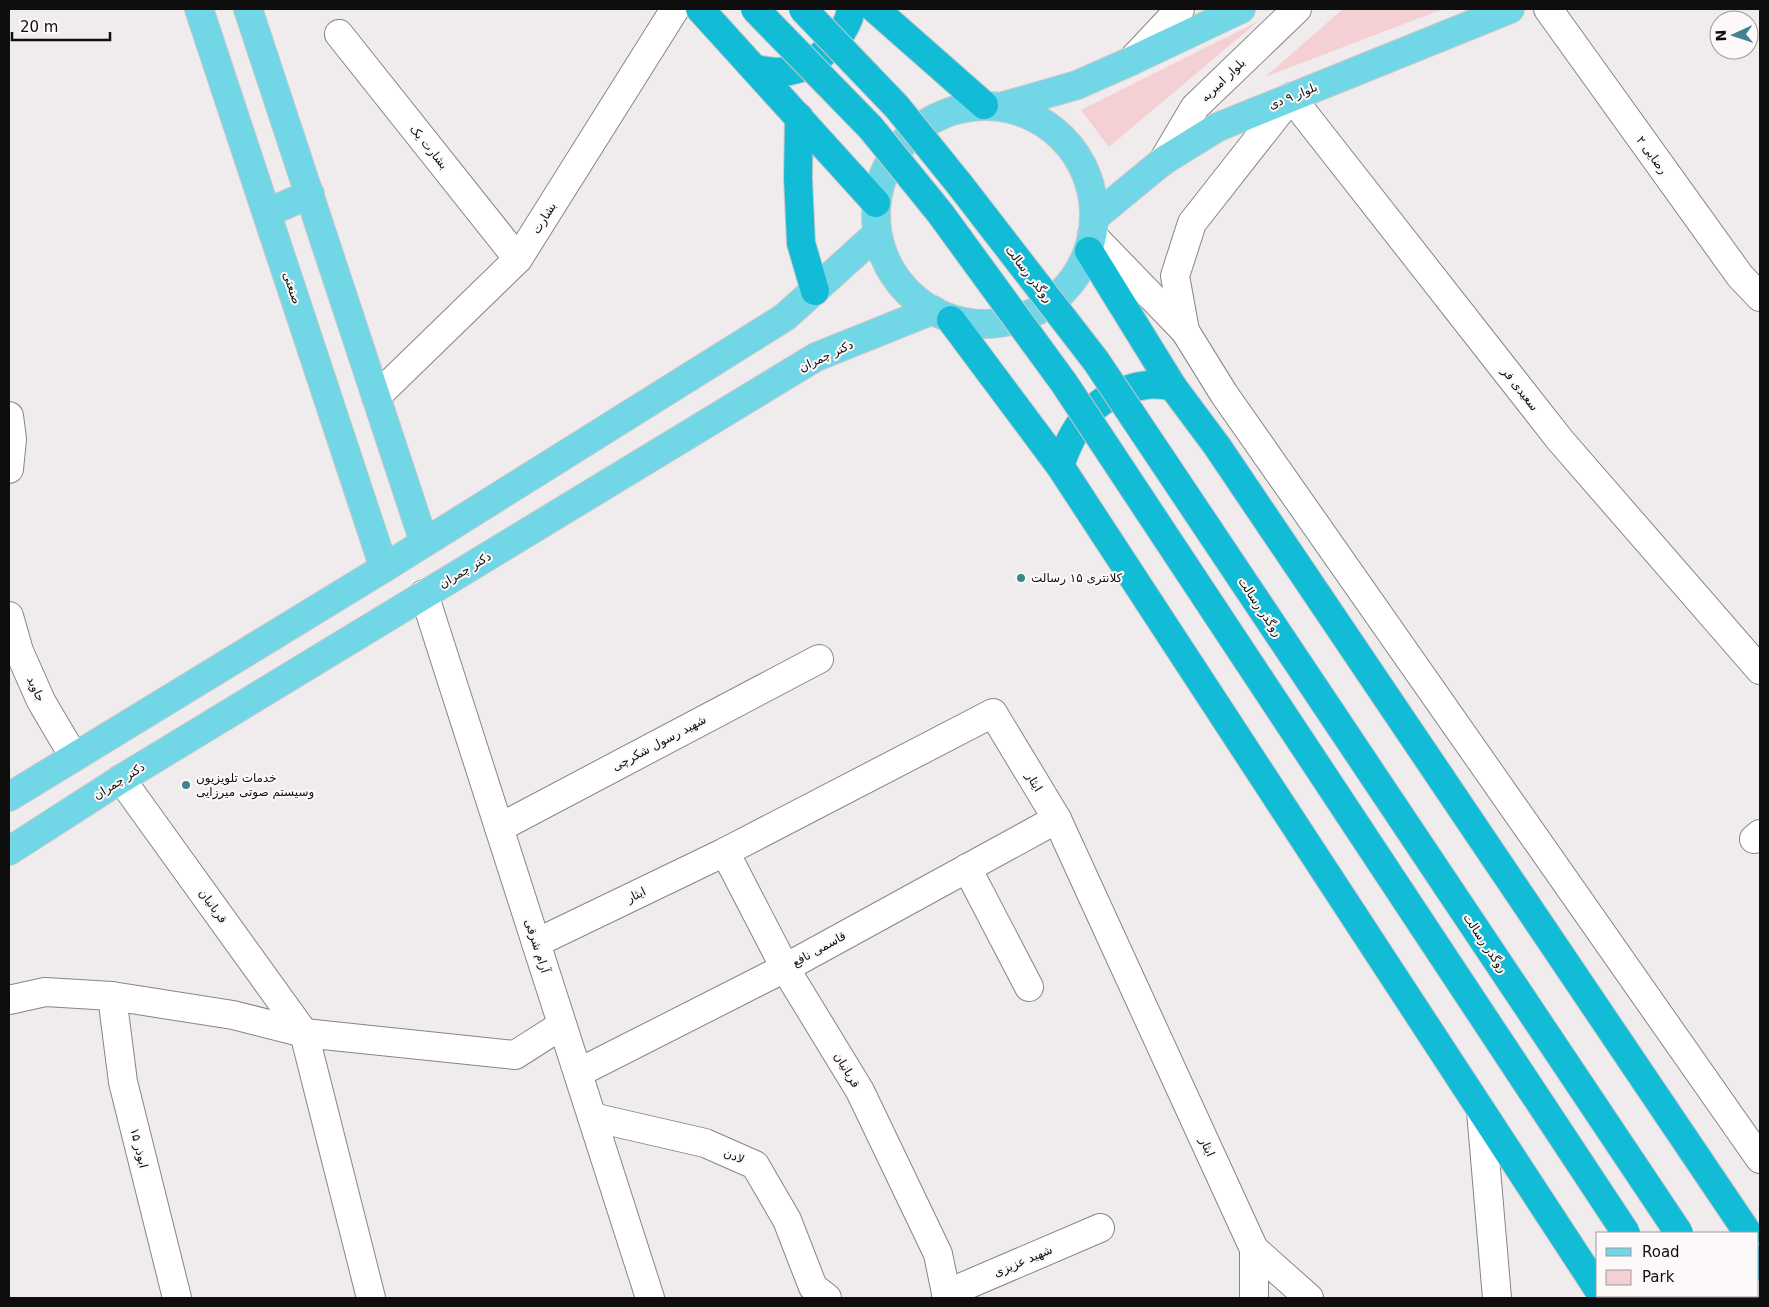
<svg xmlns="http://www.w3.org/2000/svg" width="1769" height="1307" viewBox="0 0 1769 1307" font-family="'DejaVu Sans','Noto Naskh Arabic',sans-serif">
  <rect width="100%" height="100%" fill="#f0ebec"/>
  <g fill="#f4cfd3">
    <polygon points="1343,9 1443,9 1265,77"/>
    <polygon points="1257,22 1109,147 1081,110"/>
  </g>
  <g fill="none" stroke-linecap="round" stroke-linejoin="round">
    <g stroke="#888585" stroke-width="30">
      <g id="minor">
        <polyline points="1548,9 1740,276 1760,297"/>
        <polyline points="339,34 518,259"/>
        <polyline points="1131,61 1180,9"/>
        <polyline points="1163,161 1195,107 1297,9"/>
        <polyline points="1092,235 1185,331"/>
        <polyline points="376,397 518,259 675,9"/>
        <polyline points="9,416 12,439 9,469"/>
        <polyline points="424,594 650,1298"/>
        <polyline points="9,616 19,651 41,701 74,757"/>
        <polyline points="1760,670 1560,440 1291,97 1192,223 1175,276 1185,331 1224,394 1760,1159"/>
        <polyline points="121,779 304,1033 371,1298"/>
        <polyline points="499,828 819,659"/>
        <polyline points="1754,839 1760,834"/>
        <polyline points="725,852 785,968 860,1091 938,1254 947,1298"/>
        <polyline points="967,868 1029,987"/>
        <polyline points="536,943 725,852 993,713 1057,819 1254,1249 1309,1298"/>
        <polyline points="112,996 123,1082 177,1298"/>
        <polyline points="9,1000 45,992 112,996 233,1015 304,1033 515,1055 562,1025"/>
        <polyline points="578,1073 785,968 1057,819"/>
        <polyline points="1481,1111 1497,1298"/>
        <polyline points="592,1117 705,1143 755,1165 787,1220 813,1287 827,1298"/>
        <polyline points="1254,1249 1254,1298"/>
        <polyline points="946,1294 1100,1228"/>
      </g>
    </g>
    <g stroke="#cacaca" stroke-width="30">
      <g id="major">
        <polyline points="199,9 384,568"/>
        <polyline points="248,9 424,542"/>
        <circle cx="985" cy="215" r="109"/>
        <polyline points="1004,106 1077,85 1129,62 1241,9"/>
        <polyline points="267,213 310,194"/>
        <polyline points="1095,217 1163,161 1218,127 1510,9"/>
        <polyline points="9,797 384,568 785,317 877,234"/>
        <polyline points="9,851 121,779 816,357 933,310"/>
      </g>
    </g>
    <g stroke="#cacaca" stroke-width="30">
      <g id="highway">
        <polyline points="700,9 876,203"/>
        <polyline points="875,9 984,105"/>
        <path d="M 755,69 C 768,71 782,74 794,70 C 818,65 848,32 851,9"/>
        <polyline points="799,117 798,178 801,243 815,291"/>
        <polyline points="1089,251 1173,387 1217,446 1748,1233"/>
        <polyline points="951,320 1060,466 1598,1289"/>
        <path d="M 1060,466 C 1072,429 1092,398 1132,388 C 1147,384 1158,383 1173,387"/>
        <polyline points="1758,1260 1760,1266"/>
        <polyline points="1666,1296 1667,1298"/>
        <polyline points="1729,1296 1731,1298"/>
      </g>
    </g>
    <use href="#minor" stroke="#fff" stroke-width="28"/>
    <use href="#major" stroke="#71d6e6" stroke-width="28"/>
    <use href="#highway" stroke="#12bbd6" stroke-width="28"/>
    <g stroke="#cacaca" stroke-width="30" stroke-linecap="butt">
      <g id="highway-bridge">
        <polyline points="755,9 871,128 940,213 1064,383 1626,1233"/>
        <polyline points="803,9 897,107 960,185 1096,361 1679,1233"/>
      </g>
    </g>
    <use href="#highway-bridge" stroke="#12bbd6" stroke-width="28"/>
  </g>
  <g fill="#3f8392" stroke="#fdf9f9" stroke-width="2">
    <circle cx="1021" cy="578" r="5"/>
    <circle cx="186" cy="785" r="5"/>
  </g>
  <g text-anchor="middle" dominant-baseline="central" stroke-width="4" stroke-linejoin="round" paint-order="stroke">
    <g font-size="12" fill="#0f0e0e" stroke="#fdf9f9">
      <text transform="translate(1223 80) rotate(-44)">بلوار امیریه</text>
      <text transform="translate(1293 96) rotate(-22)">بلوار ۹ دی</text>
      <text transform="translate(429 147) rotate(51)">بشارت یک</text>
      <text transform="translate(1652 155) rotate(54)">رضایی ۲</text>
      <text transform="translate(544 218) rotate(-58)">بشارت</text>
      <text transform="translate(1029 274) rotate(52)">روگذر رسالت</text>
      <text transform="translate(292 288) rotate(72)">صنعتی</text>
      <text transform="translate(826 356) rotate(-25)">دکتر چمران</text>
      <text transform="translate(1520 389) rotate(52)">سعیدی فر</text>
      <text transform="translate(465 570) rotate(-31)">دکتر چمران</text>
      <text transform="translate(1260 607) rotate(56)">روگذر رسالت</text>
      <text transform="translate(36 689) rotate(65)">جاوید</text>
      <text transform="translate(659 743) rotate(-28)">شهید رسول شکرچی</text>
      <text transform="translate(119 781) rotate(-32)">دکتر چمران</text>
      <text transform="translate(1034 782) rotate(59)">ایثار</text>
      <text transform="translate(636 895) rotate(-26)">ایثار</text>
      <text transform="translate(213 906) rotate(54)">قربانیان</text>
      <text transform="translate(1485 943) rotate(56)">روگذر رسالت</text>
      <text transform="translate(537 946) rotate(72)">آرام شرقی</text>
      <text transform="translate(819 949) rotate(-29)">قاسمی نافع</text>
      <text transform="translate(847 1070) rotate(59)">قربانیان</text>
      <text transform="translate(1207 1147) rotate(65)">ایثار</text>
      <text transform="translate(139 1148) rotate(76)">ابوذر ۱۵</text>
      <text transform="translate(734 1156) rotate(24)">لادن</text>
      <text transform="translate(1023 1261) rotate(-23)">شهید عزیزی</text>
    </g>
    <g font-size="12" fill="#0f0e0e" stroke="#fdf9f9" text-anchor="start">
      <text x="1031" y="578">کلانتری ۱۵ رسالت</text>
      <text x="196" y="778">خدمات تلویزیون<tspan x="196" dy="14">وسیستم صوتی میرزایی</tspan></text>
    </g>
  </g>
  <rect width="1769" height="1307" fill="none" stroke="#0f0e0e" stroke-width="20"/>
  <rect x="1596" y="1232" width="162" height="65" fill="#fdf9f9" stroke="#9e9b9b"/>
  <rect x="1606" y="1248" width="25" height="8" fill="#71d6e6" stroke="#9e9b9b"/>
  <text x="1642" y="1257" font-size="15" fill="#0f0e0e">Road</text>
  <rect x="1606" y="1270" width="25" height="15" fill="#f4cfd3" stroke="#9e9b9b"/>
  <text x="1642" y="1282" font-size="15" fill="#0f0e0e">Park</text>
  <g transform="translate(1734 35) rotate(267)"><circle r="24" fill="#fdf9f9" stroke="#9e9b9b"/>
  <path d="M0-4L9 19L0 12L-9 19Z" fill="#3f8392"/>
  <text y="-8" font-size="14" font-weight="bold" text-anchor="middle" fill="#0f0e0e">N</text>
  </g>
  <path d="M12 32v8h98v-8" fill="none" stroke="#0f0e0e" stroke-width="2.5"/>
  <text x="20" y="32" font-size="15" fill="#0f0e0e" stroke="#fdf9f9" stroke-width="4" paint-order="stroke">20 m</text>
</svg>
